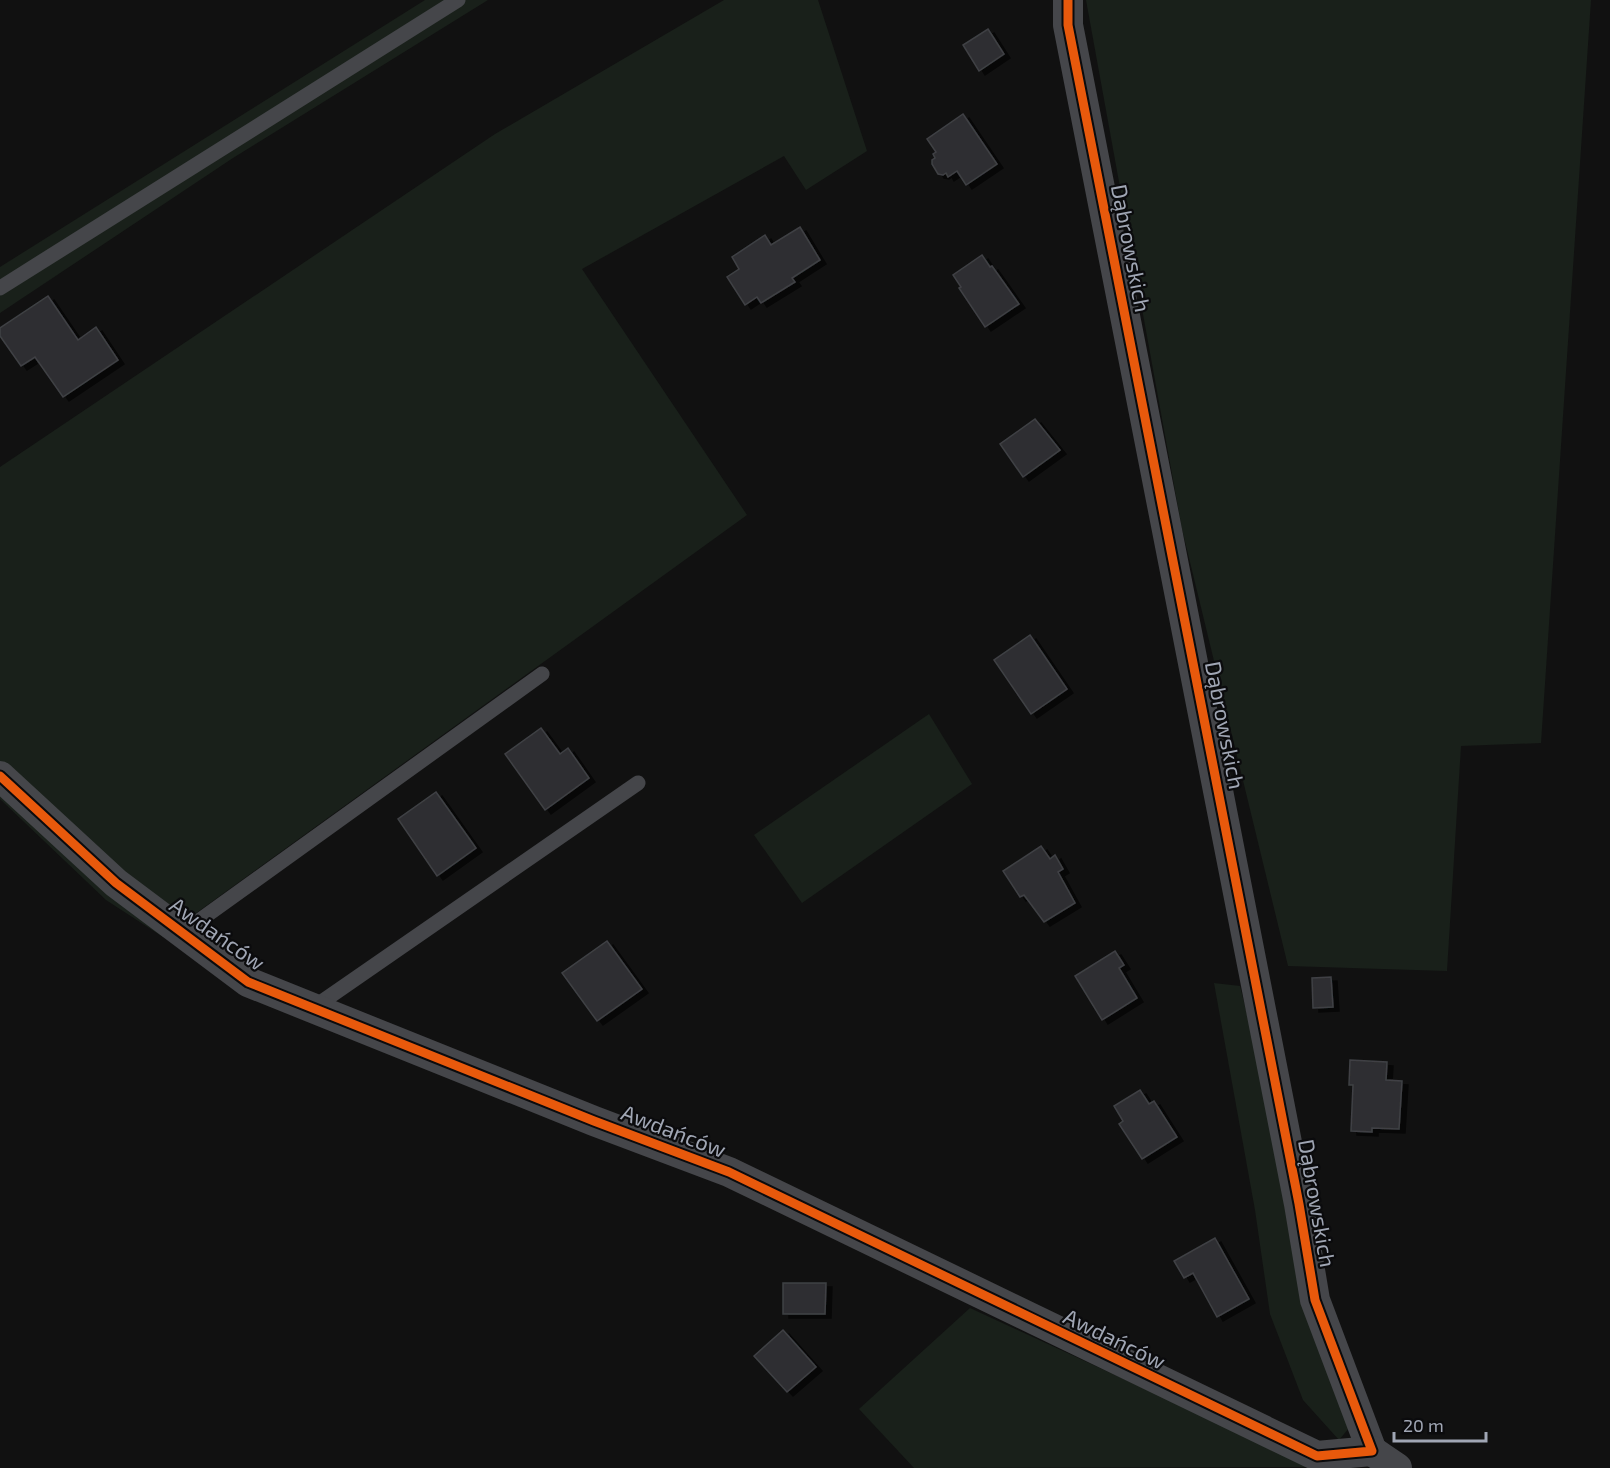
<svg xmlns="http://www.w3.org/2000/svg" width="1610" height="1468" viewBox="0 0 1610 1468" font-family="'Exo 2',sans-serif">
  <defs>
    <filter id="shadow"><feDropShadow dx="6" dy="4" stdDeviation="0" flood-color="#0009"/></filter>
  </defs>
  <rect width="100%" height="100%" fill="#111"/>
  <g fill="#19201a">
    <polygon points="425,0 488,0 233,158 0,313 0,267"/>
    <polygon points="724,0 818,0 867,151 806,190 784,156 582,269 747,515 163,937 106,900 0,799 0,467 495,134"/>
    <polygon points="1086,0 1591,0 1541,743 1461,746 1447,971 1288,966 1182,529"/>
    <polygon points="929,714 972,784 802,903 754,835"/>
    <polygon points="1214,983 1240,986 1349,1428 1339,1440 1303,1400 1270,1314 1255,1210"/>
    <polygon points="970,1308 1314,1467 914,1468 859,1409"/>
  </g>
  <g fill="#2f2f31" stroke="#3f4145" stroke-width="1.5" filter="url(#shadow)">
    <polygon points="988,29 1004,54 979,71 963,45"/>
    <polygon points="963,114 997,164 966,185 957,171 948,177 946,173 943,175 938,174 932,164 932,160 935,158 933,154 936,152 927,139"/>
    <polygon points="800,227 820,260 792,278 795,282 761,303 757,297 745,305 727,277 739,269 732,257 765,235 771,245"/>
    <polygon points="982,255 990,267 992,266 1019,304 985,327 959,288 961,287 953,275"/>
    <polygon points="48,296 78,340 96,327 118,360 63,397 35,357 21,366 0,336 0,328"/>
    <polygon points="1035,419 1060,450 1023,477 1000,444"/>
    <polygon points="1030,635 1067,689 1031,714 994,660"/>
    <polygon points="541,728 560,754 568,748 589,778 545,810 505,754"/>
    <polygon points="436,792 476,848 437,876 398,819"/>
    <polygon points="1041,846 1050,859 1055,855 1063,869 1058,872 1075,903 1044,922 1024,895 1020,897 1003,871"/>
    <polygon points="607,941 642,989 597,1021 562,973"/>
    <polygon points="1115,951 1124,965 1119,968 1137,998 1102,1020 1075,976"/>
    <polygon points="1331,977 1333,1007 1313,1008 1312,978"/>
    <polygon points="1350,1060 1387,1062 1386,1080 1402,1081 1399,1129 1372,1128 1372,1132 1351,1131 1353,1085 1349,1085"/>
    <polygon points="1140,1090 1149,1104 1154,1101 1177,1137 1142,1159 1119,1124 1123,1121 1114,1106"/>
    <polygon points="1215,1238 1249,1299 1217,1317 1193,1273 1184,1278 1174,1261"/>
    <polygon points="783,1283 826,1283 825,1314 783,1314"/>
    <polygon points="783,1330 816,1367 787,1392 754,1356"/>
  </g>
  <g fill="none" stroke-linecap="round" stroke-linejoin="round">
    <g stroke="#45464a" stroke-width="15">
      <polyline points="0,288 458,0"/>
      <polyline points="182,933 542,674"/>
      <polyline points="313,1008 638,783"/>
    </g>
    <g stroke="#45464a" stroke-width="30">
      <polyline points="1068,0 1068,25 1299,1204 1315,1300 1372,1451"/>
      <polyline points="0,776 116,883 248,982 594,1121 729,1172 1317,1456 1372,1451"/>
      <polyline points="1372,1451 1397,1468"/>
    </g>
    <g stroke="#0b0b0d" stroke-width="13">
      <polyline id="cycleway" points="0,776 116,883 248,982 594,1121 729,1172 1317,1456 1372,1451 1315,1300 1299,1204 1068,25 1068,0"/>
    </g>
    <use href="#cycleway" stroke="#e8590c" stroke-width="9"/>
  </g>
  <g text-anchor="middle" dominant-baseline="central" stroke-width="4.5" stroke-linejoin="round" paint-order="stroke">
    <g font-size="22" fill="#a0a6b4" stroke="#0b0b0d">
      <text transform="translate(1132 248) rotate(79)">Dąbrowskich</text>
      <text transform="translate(1226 725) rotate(79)">Dąbrowskich</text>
      <text transform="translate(218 933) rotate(35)">Awdańców</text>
      <text transform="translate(674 1130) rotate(21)">Awdańców</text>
      <text transform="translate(1318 1203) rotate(80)">Dąbrowskich</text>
      <text transform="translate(1115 1338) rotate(26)">Awdańców</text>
    </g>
  </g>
  <path d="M1394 1432v9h92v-9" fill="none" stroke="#a0a6b4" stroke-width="3"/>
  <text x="1403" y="1432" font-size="18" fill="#a0a6b4" stroke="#0b0b0d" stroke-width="4.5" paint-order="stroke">20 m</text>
</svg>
